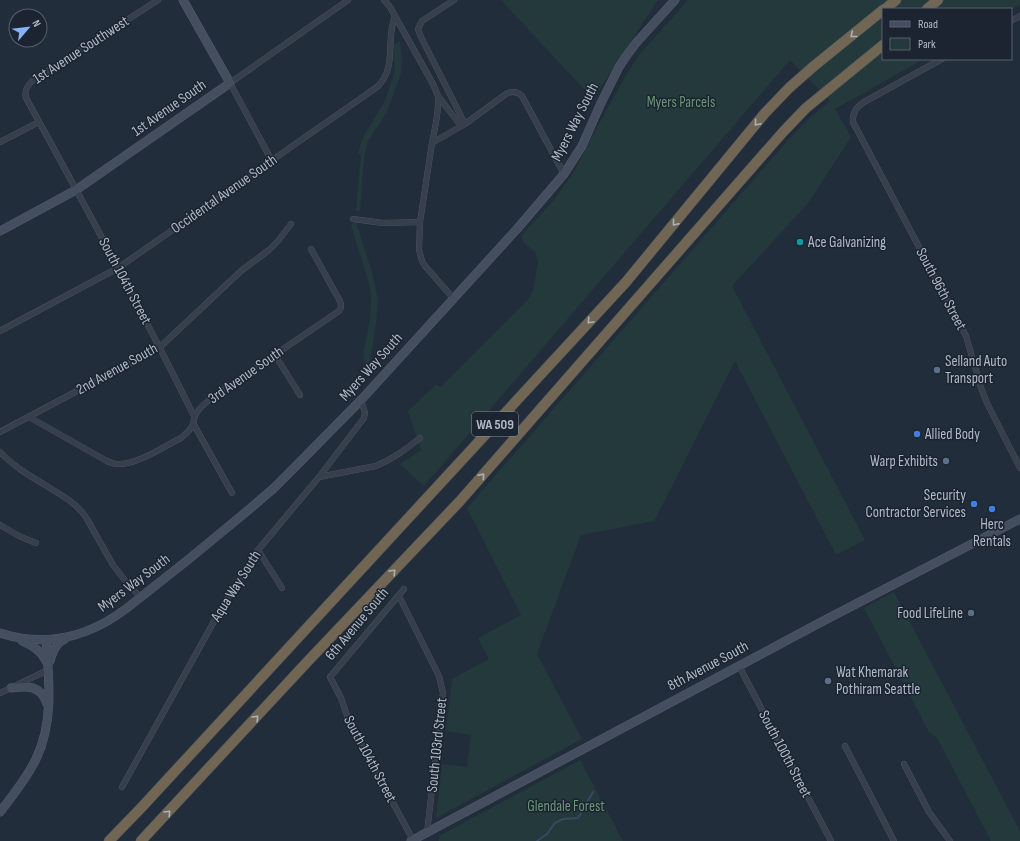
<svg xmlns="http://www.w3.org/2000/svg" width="1020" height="841" viewBox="0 0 1020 841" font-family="'Sofia Sans Condensed',sans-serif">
  <rect width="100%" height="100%" fill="#222d3b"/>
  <g fill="#24393c">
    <polygon points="501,0 658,0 593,99"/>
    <polygon points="688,0 1020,0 1020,5 1011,10 1011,9 883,9 883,59 924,59 835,109 851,137 809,202 732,286 865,540 836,555 735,361 666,498 654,521 581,535 537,654 582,739 436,818 442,764 467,767 471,735 446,731 452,679 489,659 478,638 521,615 467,508 790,138 813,115 830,101 790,60 424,486 400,464 421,450 408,411 436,385 441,387 528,300 533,291 538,262 535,252 525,244 522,239 522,236 524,233 554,200 574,172 595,131 629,70 639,55"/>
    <polygon points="400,41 402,59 401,73 387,112 368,141 364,158 360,211 356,211 361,155 358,153 363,137 385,101 395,71 393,45"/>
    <polygon points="356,222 372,272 378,300 376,323 370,361 366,368 363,356 370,319 371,299 370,287 351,225"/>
    <polygon points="894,592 1020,831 1020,841 991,841 937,738 929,732 864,608"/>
    <polygon points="580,760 623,841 439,841 439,836"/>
  </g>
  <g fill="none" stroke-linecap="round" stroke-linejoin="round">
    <polyline stroke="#364862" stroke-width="2" points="537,841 547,834 555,823 563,819 578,818 593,792"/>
    <g stroke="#545d69" stroke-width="6">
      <g id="street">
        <path d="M 158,0 L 32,81 C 27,86 24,91 26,98 C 84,203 141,309 194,416"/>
        <polyline points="384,0 390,7 395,16 433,84 438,96 461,126"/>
        <polyline points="454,0 422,21 418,29 421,37 465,124"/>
        <polyline points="1011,21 1020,16"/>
        <path d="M 942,59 L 864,102 C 857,107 852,112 853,122 L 966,336 L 981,388 L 987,403 L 1020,468"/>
        <polyline points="0,142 39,122"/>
        <path d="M 432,143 C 435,127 439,113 438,98"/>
        <polyline points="272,161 230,83 348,0"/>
        <polyline points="353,219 383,223 420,222"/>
        <path d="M 453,298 L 425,266 L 422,261 L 419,250 L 420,222 L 432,143 L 465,124 L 506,94 C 511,91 517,91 522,96 L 564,174"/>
        <path d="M 0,331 L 118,268 L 377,87 C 398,67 385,40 395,16"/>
        <polyline points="275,355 300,395"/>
        <path d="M 29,417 L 105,460 C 109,462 113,464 117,464 C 137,465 163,447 181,438 C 186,434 191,430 193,424 C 194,420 194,417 196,414 C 199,408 203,405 209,400 L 339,311 C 342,308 341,305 340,301 L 311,249"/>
        <polyline points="193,423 232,493"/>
        <polyline points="0,432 160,347 241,271 269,250 278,241 291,224"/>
        <path d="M 0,452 C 14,467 32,477 50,488 C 64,497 78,504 87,519 L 113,565 L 127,583 L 140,597"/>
        <path d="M 319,477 L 376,466 C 393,459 406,449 420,438"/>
        <polyline points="0,525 21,537 36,543"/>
        <polyline points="258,550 282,588"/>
        <polyline points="404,589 330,677 341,698 349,721 413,840"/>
        <polyline points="399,596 439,676 443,693 427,833"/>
        <polyline points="739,666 831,841"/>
        <polyline points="0,693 48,670"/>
        <polyline points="845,746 894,841"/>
        <polyline points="904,764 929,812 950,841"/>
        <polyline points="122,787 222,607 258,550 319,477 364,418 365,413 361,400"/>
      </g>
    </g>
    <g stroke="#545d69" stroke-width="9">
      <g id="secondary">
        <polyline points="0,231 76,190 230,83 183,0"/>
        <path d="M 0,633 C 47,648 89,637 127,608 L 189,559 L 252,507 L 274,488 L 295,467 L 361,400 L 517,229 L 564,174 L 582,146 L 601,103 L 619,67 L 627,55 L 636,43 L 675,0"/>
        <path d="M 22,641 C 33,646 42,651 47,663"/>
        <path d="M 50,661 C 53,651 56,643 65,639"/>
        <path d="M 11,688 C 28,686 41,685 47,704"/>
        <path d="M 0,812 C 13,795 27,778 36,759 C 54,722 49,679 46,640"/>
        <polyline points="411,841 825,620 1020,519"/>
      </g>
    </g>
    <g stroke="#414a56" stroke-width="11">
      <g id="highway">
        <polyline points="885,9 896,0"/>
        <polyline points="927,9 938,0"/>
        <polyline points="109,841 141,808 626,282 765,113 789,88 814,66 883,10"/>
        <polyline points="141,841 309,660 460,501 783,132 806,108 883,45"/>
      </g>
    </g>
    <use href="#street" stroke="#363f4b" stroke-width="5.5"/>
    <use href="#secondary" stroke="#444e5e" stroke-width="8"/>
    <use href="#highway" stroke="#716653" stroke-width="10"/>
  </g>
  <defs><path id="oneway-chevron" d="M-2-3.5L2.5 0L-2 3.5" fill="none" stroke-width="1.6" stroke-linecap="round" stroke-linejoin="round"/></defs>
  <g stroke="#abb2bb">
    <use href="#oneway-chevron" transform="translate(853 35) rotate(141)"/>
    <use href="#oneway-chevron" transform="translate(757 123) rotate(130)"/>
    <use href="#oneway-chevron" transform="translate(675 223) rotate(130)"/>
    <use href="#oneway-chevron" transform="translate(590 321) rotate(133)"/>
    <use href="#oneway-chevron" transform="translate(482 476) rotate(-49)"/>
    <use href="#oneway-chevron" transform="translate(393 572) rotate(-47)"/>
    <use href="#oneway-chevron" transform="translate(256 718) rotate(-47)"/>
    <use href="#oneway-chevron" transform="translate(168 813) rotate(-47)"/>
  </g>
  <circle fill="#0f9aa8" stroke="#1b2430" stroke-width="1.5" cx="800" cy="242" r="4"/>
  <g fill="#5c6f8a" stroke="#1b2430" stroke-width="1.5">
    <circle cx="937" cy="370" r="4"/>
    <circle cx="946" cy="461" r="4"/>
    <circle cx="971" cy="613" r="4"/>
    <circle cx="828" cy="681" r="4"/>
  </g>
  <g fill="#3f7fe0" stroke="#1b2430" stroke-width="1.5">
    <circle cx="917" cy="434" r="4"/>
    <circle cx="974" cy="504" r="4"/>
    <circle cx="992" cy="509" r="4"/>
  </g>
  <g text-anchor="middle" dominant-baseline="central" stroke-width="3" stroke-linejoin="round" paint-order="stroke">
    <rect fill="#1b2430" stroke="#848d9a" stroke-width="1" x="472" y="412" width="46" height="24" rx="3"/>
    <g font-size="14" font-weight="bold" fill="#b1bac7">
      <text x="495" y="424">WA 509</text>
    </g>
    <g font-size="15" fill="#b1bac7" stroke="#1b2430">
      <text transform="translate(81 50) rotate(-33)">1st Avenue Southwest</text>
      <text transform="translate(169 108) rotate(-35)">1st Avenue South</text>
      <text transform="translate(575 122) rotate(-63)">Myers Way South</text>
      <text transform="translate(224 194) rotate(-35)">Occidental Avenue South</text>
      <text transform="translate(125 281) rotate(62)">South 104th Street</text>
      <text transform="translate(941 289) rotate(62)">South 96th Street</text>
      <text transform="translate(371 367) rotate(-48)">Myers Way South</text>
      <text transform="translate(117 369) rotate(-29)">2nd Avenue South</text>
      <text transform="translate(246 375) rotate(-35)">3rd Avenue South</text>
      <text transform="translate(134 583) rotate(-37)">Myers Way South</text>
      <text transform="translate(236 586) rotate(-58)">Aqua Way South</text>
      <text transform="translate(357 624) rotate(-50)">6th Avenue South</text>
      <text transform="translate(708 666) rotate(-28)">8th Avenue South</text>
      <text transform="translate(437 745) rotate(-84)">South 103rd Street</text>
      <text transform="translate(785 754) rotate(62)">South 100th Street</text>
      <text transform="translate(370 759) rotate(62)">South 104th Street</text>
    </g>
    <g font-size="15" fill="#689873" stroke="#1b2430">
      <text x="681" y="102">Myers Parcels</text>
      <text x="566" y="806">Glendale Forest</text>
    </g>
    <g font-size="15" fill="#b1bac7" stroke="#1b2430" text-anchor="start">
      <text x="808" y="242">Ace Galvanizing</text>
      <text x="945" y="361">Selland Auto<tspan x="945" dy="17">Transport</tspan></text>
      <text x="925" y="434">Allied Body</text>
      <text x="938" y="461" text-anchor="end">Warp Exhibits</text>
      <text x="966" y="495" text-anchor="end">Security<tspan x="966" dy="17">Contractor Services</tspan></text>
      <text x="992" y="524" text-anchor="middle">Herc<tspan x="992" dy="17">Rentals</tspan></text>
      <text x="963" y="613" text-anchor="end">Food LifeLine</text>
      <text x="836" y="672">Wat Khemarak<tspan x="836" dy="17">Pothiram Seattle</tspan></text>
    </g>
  </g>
  <rect x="882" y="8" width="130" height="52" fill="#1b2430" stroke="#57606c"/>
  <rect x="890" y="21" width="20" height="6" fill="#444e5e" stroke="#57606c"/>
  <text x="918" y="28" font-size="12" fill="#b1bac7">Road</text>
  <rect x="890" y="38" width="20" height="12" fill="#24393c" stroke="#57606c"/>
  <text x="918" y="48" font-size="12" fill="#b1bac7">Park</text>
  <g transform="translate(28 28) rotate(62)"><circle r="19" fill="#1b2430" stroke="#57606c"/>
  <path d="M0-3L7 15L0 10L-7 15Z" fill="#86b2f8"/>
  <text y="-6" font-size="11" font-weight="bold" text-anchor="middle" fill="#b1bac7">N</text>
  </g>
</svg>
